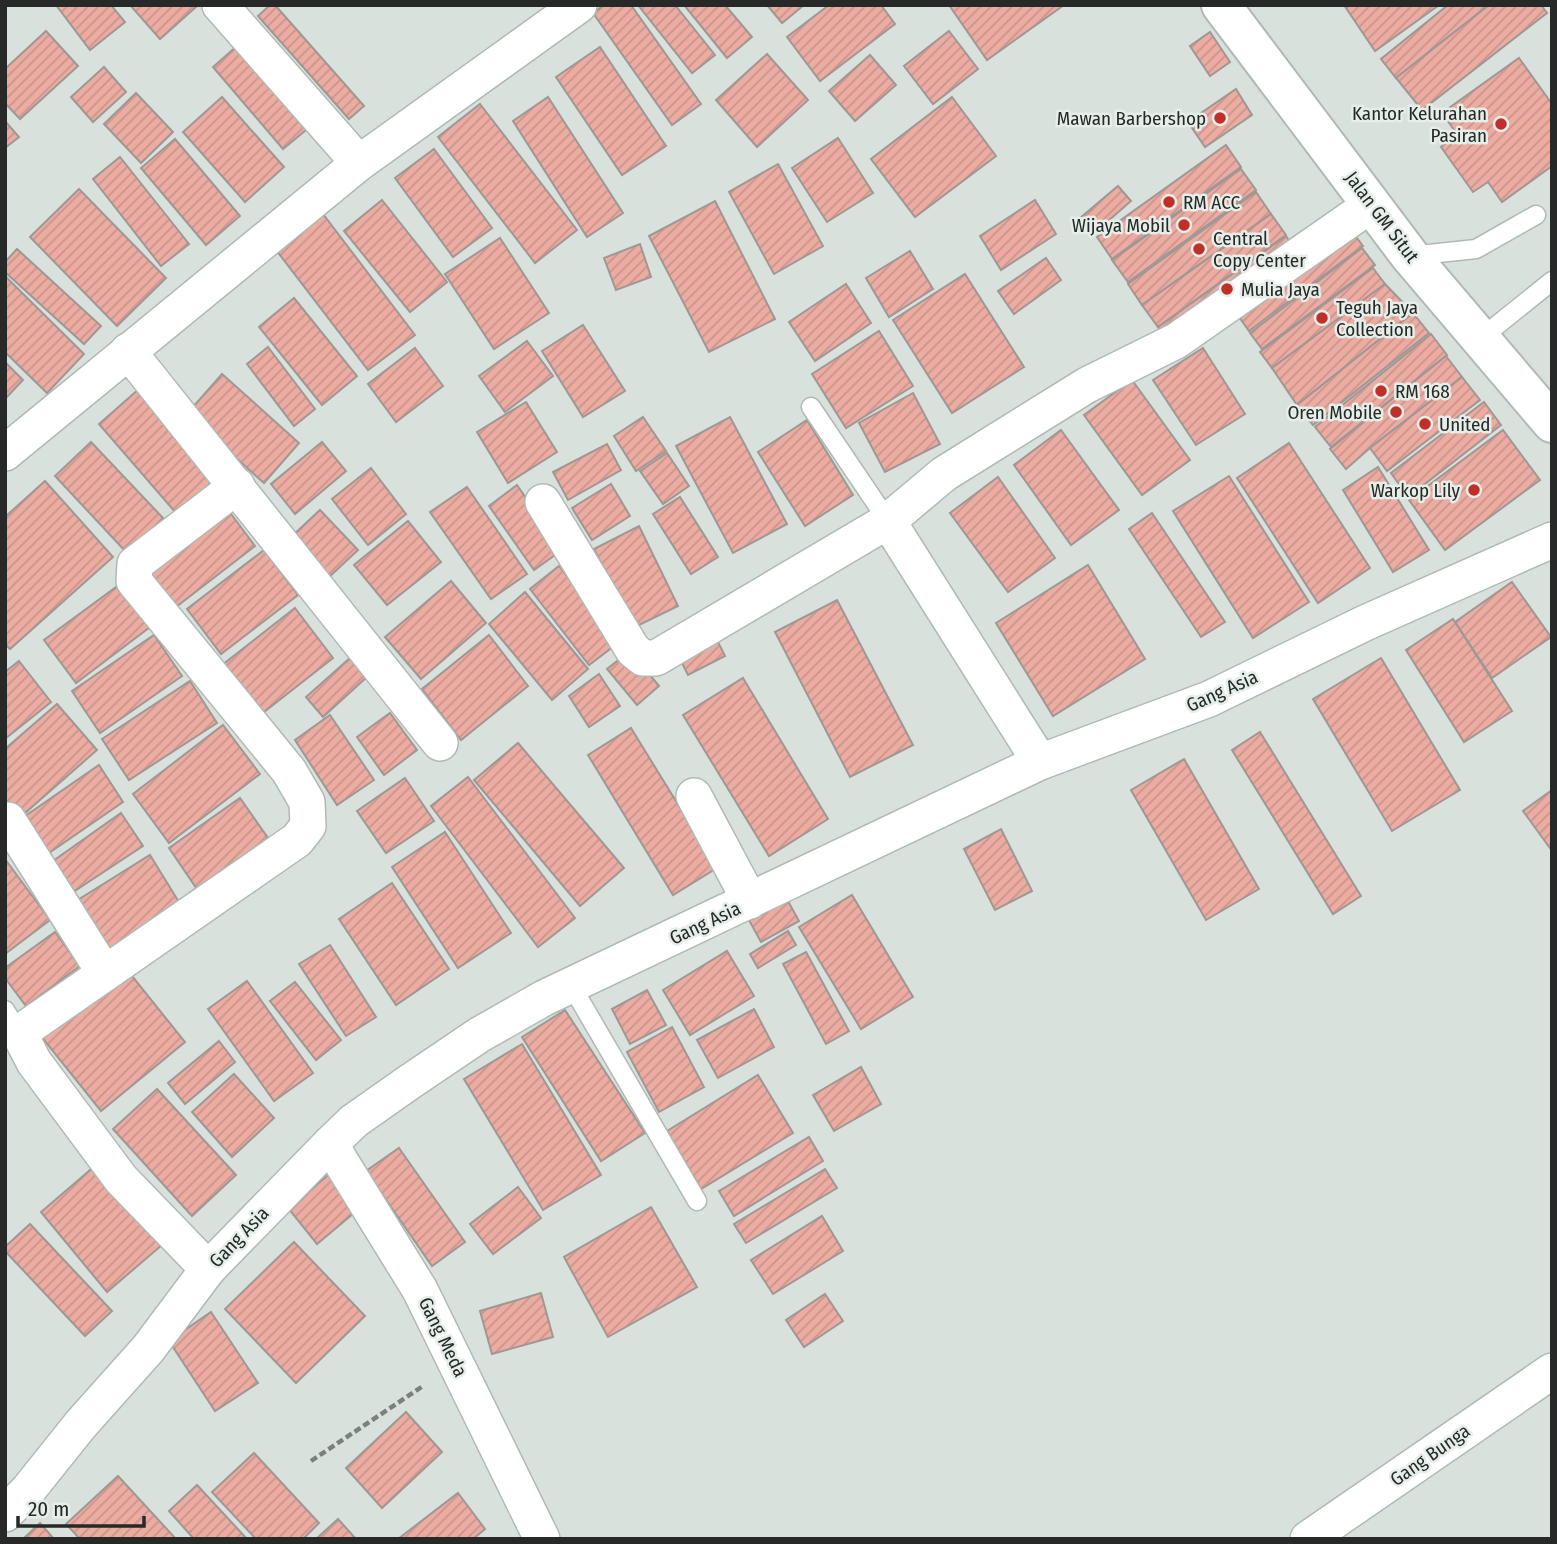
<svg xmlns="http://www.w3.org/2000/svg" width="1557" height="1544" viewBox="0 0 1557 1544" font-family="'Fira Sans Condensed',sans-serif">
  <defs>
    <pattern id="building-hatch" width="6" height="6" patternUnits="userSpaceOnUse" patternTransform="scale(1.75)"><rect width="6" height="6" fill="#ecaca2"/><path d="M-1 1l2-2M0 6l6-6M5 7l2-2" fill="none" stroke="#ca948c"/></pattern>
  </defs>
  <rect width="100%" height="100%" fill="#d9e1dc"/>
  <g fill="url(#building-hatch)" stroke="#a09795" stroke-width="2">
    <polygon points="56,5 111,5 125,22 90,50"/>
    <polygon points="130,5 194,5 196,7 160,39"/>
    <polygon points="270,5 275,5 364,106 349,119 258,16"/>
    <polygon points="604,5 631,5 701,104 672,125 593,13"/>
    <polygon points="638,5 675,5 715,55 692,73"/>
    <polygon points="684,5 725,5 752,37 727,58"/>
    <polygon points="767,5 804,5 782,23"/>
    <polygon points="829,5 881,5 895,24 820,81 787,37"/>
    <polygon points="949,5 1064,5 987,60"/>
    <polygon points="1344,5 1439,5 1375,51"/>
    <polygon points="1448,5 1489,5 1396,78 1381,59"/>
    <polygon points="1489,5 1541,5 1547,13 1422,110 1396,78"/>
    <polygon points="46,31 78,66 20,119 5,103 5,69"/>
    <polygon points="949,31 978,69 933,104 904,66"/>
    <polygon points="1210,32 1230,62 1210,76 1190,46"/>
    <polygon points="246,38 317,121 283,149 213,67"/>
    <polygon points="600,47 666,146 622,175 556,77"/>
    <polygon points="767,54 808,100 757,147 716,100"/>
    <polygon points="870,55 896,85 855,121 829,91"/>
    <polygon points="1519,58 1552,104 1552,166 1502,202 1488,182 1473,192 1441,147 1457,134 1442,113"/>
    <polygon points="104,67 126,92 93,122 71,97"/>
    <polygon points="1236,89 1252,115 1205,147 1188,122"/>
    <polygon points="136,93 173,132 141,163 104,124"/>
    <polygon points="222,97 284,167 245,202 183,132"/>
    <polygon points="548,97 623,213 587,237 513,121"/>
    <polygon points="952,97 996,156 915,217 871,159"/>
    <polygon points="480,104 577,230 535,263 438,137"/>
    <polygon points="5,121 19,137 5,148"/>
    <polygon points="838,138 873,193 827,222 792,168"/>
    <polygon points="175,139 240,216 206,245 141,168"/>
    <polygon points="1226,145 1241,167 1112,259 1097,237"/>
    <polygon points="434,149 492,228 453,257 395,178"/>
    <polygon points="120,157 189,244 161,266 93,179"/>
    <polygon points="778,164 823,246 774,274 729,192"/>
    <polygon points="1241,169 1256,190 1128,282 1112,260"/>
    <polygon points="1118,186 1131,201 1092,235 1079,219"/>
    <polygon points="79,189 166,278 117,326 30,237"/>
    <polygon points="1256,192 1271,214 1142,305 1128,284"/>
    <polygon points="382,200 447,282 410,312 344,231"/>
    <polygon points="1035,200 1056,234 1001,270 980,236"/>
    <polygon points="715,201 775,319 709,352 649,236"/>
    <polygon points="320,210 415,335 368,370 273,246"/>
    <polygon points="1271,214 1286,235 1158,327 1142,305"/>
    <polygon points="1351,230 1363,246 1249,331 1237,314"/>
    <polygon points="1286,236 1296,251 1169,341 1158,327"/>
    <polygon points="500,238 549,313 494,349 445,274"/>
    <polygon points="640,244 651,277 616,290 604,258"/>
    <polygon points="1362,248 1375,265 1262,349 1250,333"/>
    <polygon points="17,249 101,326 84,344 5,272 5,262"/>
    <polygon points="910,251 933,289 889,317 866,278"/>
    <polygon points="1046,258 1061,280 1014,314 998,291"/>
    <polygon points="1373,268 1385,284 1272,368 1260,352"/>
    <polygon points="965,274 1024,367 952,413 893,320"/>
    <polygon points="5,276 84,354 47,393 5,352"/>
    <polygon points="846,284 871,323 815,361 789,322"/>
    <polygon points="1385,284 1413,313 1297,405 1272,368"/>
    <polygon points="294,298 357,376 322,405 259,327"/>
    <polygon points="1413,313 1429,333 1313,425 1297,405"/>
    <polygon points="583,325 625,391 583,417 542,351"/>
    <polygon points="879,331 913,386 846,428 812,374"/>
    <polygon points="1431,334 1447,355 1331,447 1315,427"/>
    <polygon points="527,341 553,376 505,412 479,376"/>
    <polygon points="268,347 315,409 294,426 247,364"/>
    <polygon points="415,348 443,386 396,422 368,384"/>
    <polygon points="1203,348 1245,414 1196,445 1153,380"/>
    <polygon points="1446,356 1462,377 1370,448 1346,469 1330,449"/>
    <polygon points="5,362 23,380 5,399"/>
    <polygon points="222,374 299,443 264,483 187,414"/>
    <polygon points="1462,377 1480,400 1387,471 1370,448"/>
    <polygon points="1132,380 1190,460 1142,495 1084,415"/>
    <polygon points="139,389 216,480 176,513 99,424"/>
    <polygon points="913,393 940,444 885,472 859,423"/>
    <polygon points="526,402 557,452 508,483 477,432"/>
    <polygon points="1484,402 1501,425 1408,497 1391,473"/>
    <polygon points="643,417 666,451 636,471 614,436"/>
    <polygon points="730,417 787,524 733,553 676,446"/>
    <polygon points="807,420 853,495 805,526 758,452"/>
    <polygon points="1061,430 1119,510 1071,545 1014,465"/>
    <polygon points="1503,430 1540,480 1445,550 1409,500"/>
    <polygon points="91,442 163,518 127,553 55,476"/>
    <polygon points="322,442 346,471 295,514 271,484"/>
    <polygon points="1289,443 1370,568 1318,603 1237,478"/>
    <polygon points="607,444 621,470 568,500 553,472"/>
    <polygon points="667,453 689,486 663,504 640,471"/>
    <polygon points="1378,467 1429,550 1393,572 1343,490"/>
    <polygon points="371,468 406,514 368,545 332,499"/>
    <polygon points="1229,476 1309,602 1253,638 1173,511"/>
    <polygon points="998,477 1055,558 1008,592 950,513"/>
    <polygon points="45,481 113,557 10,649 5,644 5,517"/>
    <polygon points="611,484 630,516 592,540 572,508"/>
    <polygon points="517,485 562,550 534,570 489,506"/>
    <polygon points="467,487 527,574 491,599 430,512"/>
    <polygon points="680,497 718,557 691,574 653,514"/>
    <polygon points="225,506 255,546 172,610 141,570"/>
    <polygon points="320,510 358,550 328,578 291,537"/>
    <polygon points="1152,513 1225,622 1201,637 1129,529"/>
    <polygon points="408,521 441,562 387,605 354,565"/>
    <polygon points="639,526 678,606 633,628 594,549"/>
    <polygon points="264,550 298,595 221,654 187,609"/>
    <polygon points="1088,565 1145,659 1053,716 996,623"/>
    <polygon points="559,566 618,643 589,665 530,589"/>
    <polygon points="451,581 486,623 421,679 385,637"/>
    <polygon points="123,582 154,624 76,683 44,640"/>
    <polygon points="1512,582 1551,637 1492,678 1455,622"/>
    <polygon points="525,592 588,669 552,700 489,624"/>
    <polygon points="837,600 913,745 850,777 775,632"/>
    <polygon points="295,608 333,658 255,719 217,669"/>
    <polygon points="1453,619 1512,711 1464,742 1406,650"/>
    <polygon points="154,635 182,676 100,733 72,691"/>
    <polygon points="489,635 528,686 461,740 422,689"/>
    <polygon points="715,636 725,656 688,675 678,655"/>
    <polygon points="630,651 659,686 637,705 607,669"/>
    <polygon points="350,658 367,677 323,717 306,697"/>
    <polygon points="1381,658 1460,790 1392,831 1313,699"/>
    <polygon points="19,661 51,702 5,739 5,672"/>
    <polygon points="599,674 620,706 589,727 569,696"/>
    <polygon points="743,678 828,819 769,856 683,715"/>
    <polygon points="190,681 217,723 129,780 102,739"/>
    <polygon points="57,704 97,750 17,820 5,807 5,749"/>
    <polygon points="390,713 417,750 384,775 357,737"/>
    <polygon points="330,715 374,780 337,805 295,740"/>
    <polygon points="223,725 260,774 169,843 133,794"/>
    <polygon points="631,728 717,868 673,895 588,755"/>
    <polygon points="1260,732 1361,896 1333,914 1232,750"/>
    <polygon points="518,743 624,868 580,906 474,780"/>
    <polygon points="1184,759 1259,889 1206,920 1131,790"/>
    <polygon points="99,765 123,802 43,857 18,821"/>
    <polygon points="468,777 575,918 538,947 431,806"/>
    <polygon points="405,778 434,821 386,853 357,811"/>
    <polygon points="1552,790 1552,851 1523,811"/>
    <polygon points="240,798 273,845 201,895 169,848"/>
    <polygon points="121,813 143,846 73,892 53,861"/>
    <polygon points="1001,829 1032,891 995,910 964,849"/>
    <polygon points="445,832 511,933 458,968 392,867"/>
    <polygon points="150,855 185,912 111,958 76,901"/>
    <polygon points="5,859 50,920 5,954"/>
    <polygon points="392,883 449,969 396,1005 339,919"/>
    <polygon points="783,892 799,921 761,942 745,913"/>
    <polygon points="852,895 913,997 861,1029 799,927"/>
    <polygon points="788,931 796,945 758,968 750,954"/>
    <polygon points="55,932 80,966 26,1006 5,978 5,968"/>
    <polygon points="330,945 376,1017 346,1036 299,964"/>
    <polygon points="727,951 754,996 690,1035 663,990"/>
    <polygon points="806,952 849,1031 826,1044 783,964"/>
    <polygon points="124,966 185,1042 101,1111 40,1035"/>
    <polygon points="247,981 313,1073 274,1101 208,1009"/>
    <polygon points="295,982 341,1040 316,1060 270,1001"/>
    <polygon points="647,990 666,1025 630,1044 612,1009"/>
    <polygon points="754,1009 774,1047 718,1078 697,1040"/>
    <polygon points="565,1010 645,1133 601,1161 522,1037"/>
    <polygon points="672,1027 704,1087 659,1112 627,1052"/>
    <polygon points="219,1041 235,1062 185,1104 168,1083"/>
    <polygon points="522,1044 601,1175 543,1210 464,1079"/>
    <polygon points="861,1067 881,1104 834,1131 813,1095"/>
    <polygon points="234,1074 274,1118 232,1157 192,1112"/>
    <polygon points="758,1075 793,1133 701,1189 667,1131"/>
    <polygon points="157,1089 236,1175 192,1216 113,1129"/>
    <polygon points="809,1137 823,1161 734,1216 719,1191"/>
    <polygon points="399,1148 465,1242 432,1266 366,1171"/>
    <polygon points="96,1165 162,1245 107,1292 41,1212"/>
    <polygon points="825,1169 837,1188 746,1243 734,1224"/>
    <polygon points="332,1172 361,1207 317,1244 288,1208"/>
    <polygon points="518,1187 541,1218 493,1254 470,1224"/>
    <polygon points="651,1207 697,1287 608,1337 564,1257"/>
    <polygon points="822,1216 843,1251 773,1294 751,1260"/>
    <polygon points="30,1224 112,1311 85,1336 5,1251 5,1247"/>
    <polygon points="294,1242 365,1316 296,1383 225,1309"/>
    <polygon points="541,1293 553,1337 492,1354 480,1311"/>
    <polygon points="825,1294 843,1321 804,1347 786,1320"/>
    <polygon points="211,1312 258,1383 215,1411 169,1341"/>
    <polygon points="406,1412 442,1452 382,1508 346,1468"/>
    <polygon points="254,1453 319,1523 303,1539 256,1539 212,1492"/>
    <polygon points="118,1476 176,1539 80,1539 66,1524"/>
    <polygon points="197,1485 247,1539 194,1539 169,1511"/>
    <polygon points="458,1493 485,1529 473,1539 398,1539"/>
    <polygon points="338,1519 356,1539 316,1539"/>
    <polygon points="40,1523 54,1539 23,1539"/>
  </g>
  <g fill="none" stroke-linecap="round" stroke-linejoin="round">
    <g stroke="#b1b9b4" stroke-width="21">
      <g id="lane">
        <polyline points="1410,256 1476,249 1536,215"/>
        <polyline points="1481,338 1552,281"/>
        <polyline points="811,407 888,521"/>
        <polyline points="571,985 697,1201"/>
        <polyline points="5,1010 19,1033 13,1037"/>
      </g>
    </g>
    <g stroke="#b1b9b4" stroke-width="38">
      <g id="street">
        <polyline points="220,5 359,163"/>
        <polyline points="128,351 440,743"/>
        <polyline points="5,453 359,163 579,5"/>
        <polyline points="543,502 633,650 643,658 656,658 888,521 944,474 1087,385 1176,341 1372,204"/>
        <polyline points="888,521 1040,762"/>
        <polyline points="694,796 750,901"/>
        <polyline points="8,820 104,972"/>
        <polyline points="330,1144 420,1290 542,1539"/>
        <polyline points="208,1269 121,1179 34,1062 19,1033 297,840 308,826 307,802 289,771 134,581 135,564 237,486"/>
        <polyline points="5,1514 29,1489 81,1424 148,1349 208,1269 330,1144 354,1121 408,1083 479,1035 544,998 1040,762 1209,699 1365,623 1552,540"/>
        <polyline points="1308,1539 1552,1371"/>
      </g>
    </g>
    <g stroke="#b1b9b4" stroke-width="42">
      <polyline id="secondary" points="1221,5 1410,256 1552,423"/>
    </g>
    <polyline stroke="#7a807c" stroke-width="4.5" stroke-dasharray="7 3.5" stroke-linecap="butt" points="311,1461 423,1386"/>
    <use href="#lane" stroke="#fff" stroke-width="18"/>
    <use href="#street" stroke="#fff" stroke-width="35"/>
    <use href="#secondary" stroke="#fff" stroke-width="38"/>
  </g>
  <g fill="#be3028" stroke="#e6eee9" stroke-width="2.5">
    <circle cx="1220" cy="118" r="7"/>
    <circle cx="1501" cy="124" r="7"/>
    <circle cx="1169" cy="202" r="7"/>
    <circle cx="1184" cy="225" r="7"/>
    <circle cx="1199" cy="249" r="7"/>
    <circle cx="1227" cy="289" r="7"/>
    <circle cx="1322" cy="318" r="7"/>
    <circle cx="1381" cy="391" r="7"/>
    <circle cx="1396" cy="412" r="7"/>
    <circle cx="1425" cy="424" r="7"/>
    <circle cx="1474" cy="490" r="7"/>
  </g>
  <g text-anchor="middle" dominant-baseline="central" stroke-width="5" stroke-linejoin="round" paint-order="stroke">
    <g font-size="19" fill="#262927" stroke="#e6eee9" text-anchor="start">
      <text x="1487" y="113" text-anchor="end">Kantor Kelurahan<tspan x="1487" dy="22">Pasiran</tspan></text>
      <text x="1206" y="118" text-anchor="end">Mawan Barbershop</text>
      <text x="1183" y="202">RM ACC</text>
      <text x="1170" y="225" text-anchor="end">Wijaya Mobil</text>
      <text x="1213" y="238">Central<tspan x="1213" dy="22">Copy Center</tspan></text>
      <text x="1241" y="289">Mulia Jaya</text>
      <text x="1336" y="307">Teguh Jaya<tspan x="1336" dy="22">Collection</tspan></text>
      <text x="1395" y="391">RM 168</text>
      <text x="1382" y="412" text-anchor="end">Oren Mobile</text>
      <text x="1439" y="424">United</text>
      <text x="1460" y="490" text-anchor="end">Warkop Lily</text>
    </g>
    <g font-size="19" fill="#262927" stroke="#e6eee9">
      <text transform="translate(1382 217) rotate(53)">Jalan GM Situt</text>
      <text transform="translate(1222 691) rotate(-24)">Gang Asia</text>
      <text transform="translate(705 923) rotate(-25)">Gang Asia</text>
      <text transform="translate(239 1237) rotate(-46)">Gang Asia</text>
      <text transform="translate(443 1337) rotate(64)">Gang Meda</text>
      <text transform="translate(1430 1455) rotate(-35)">Gang Bunga</text>
    </g>
  </g>
  <rect width="1557" height="1544" fill="none" stroke="#262927" stroke-width="14"/>
  <path d="M18 1516v10h126v-10" fill="none" stroke="#262927" stroke-width="3.5"/>
  <text x="28" y="1516" font-size="21" fill="#262927" stroke="#e6eee9" stroke-width="5" paint-order="stroke">20 m</text>
</svg>
